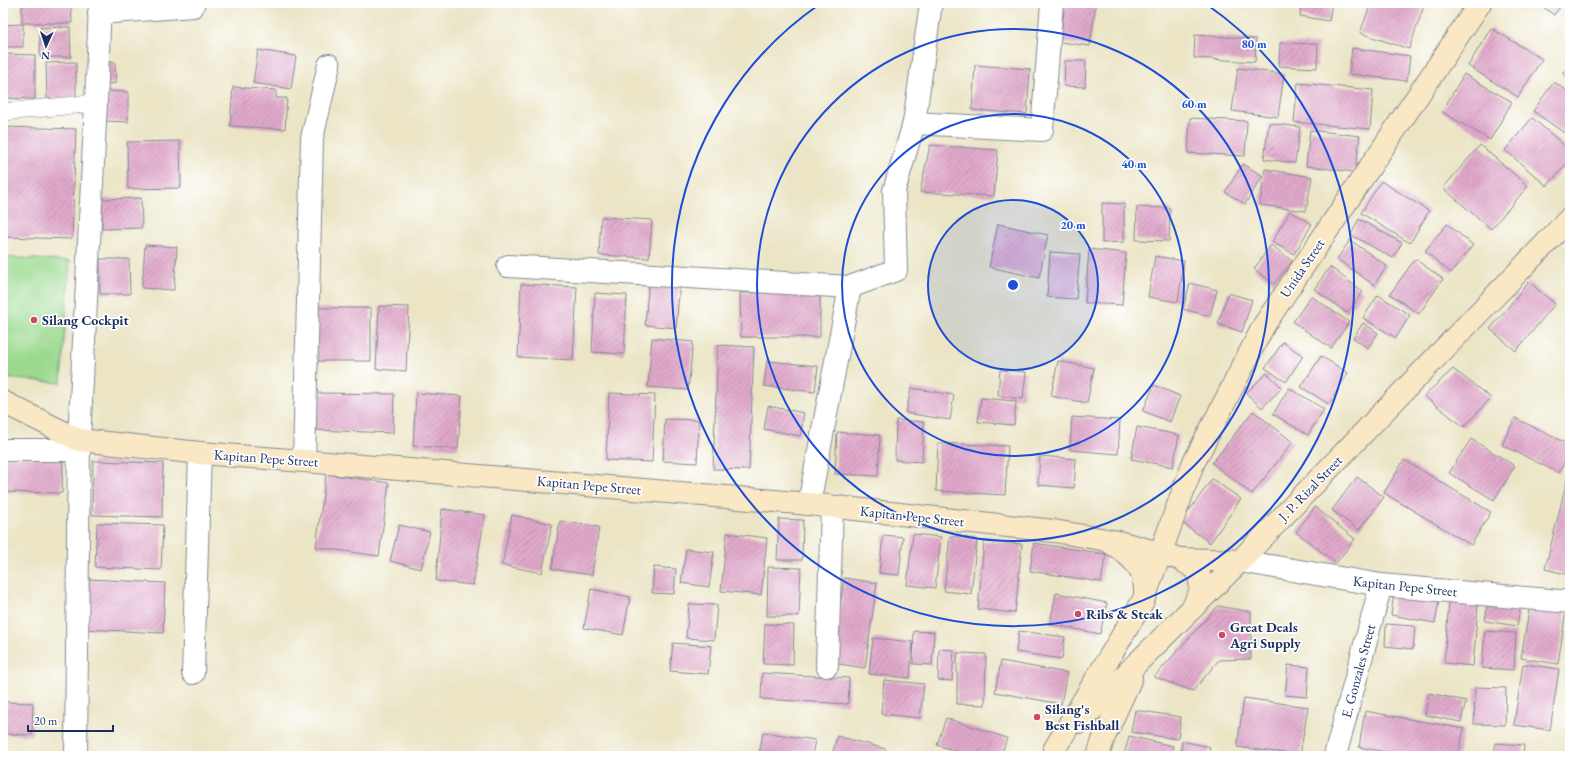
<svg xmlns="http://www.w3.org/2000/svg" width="1573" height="759" viewBox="0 0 1573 759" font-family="'EB Garamond',serif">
  <defs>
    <pattern id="building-hatch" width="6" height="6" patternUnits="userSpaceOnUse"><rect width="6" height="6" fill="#e1a9cb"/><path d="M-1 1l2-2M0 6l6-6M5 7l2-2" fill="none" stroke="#b68aa8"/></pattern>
  </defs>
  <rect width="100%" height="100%" fill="#fff"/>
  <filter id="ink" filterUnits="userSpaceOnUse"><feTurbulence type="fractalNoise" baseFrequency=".025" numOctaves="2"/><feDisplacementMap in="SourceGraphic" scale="8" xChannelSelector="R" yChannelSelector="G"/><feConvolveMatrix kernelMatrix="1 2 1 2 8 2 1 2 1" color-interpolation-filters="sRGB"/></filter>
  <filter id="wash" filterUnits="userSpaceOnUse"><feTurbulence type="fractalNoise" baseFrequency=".012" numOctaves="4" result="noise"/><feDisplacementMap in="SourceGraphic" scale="16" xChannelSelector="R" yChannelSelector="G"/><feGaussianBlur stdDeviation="0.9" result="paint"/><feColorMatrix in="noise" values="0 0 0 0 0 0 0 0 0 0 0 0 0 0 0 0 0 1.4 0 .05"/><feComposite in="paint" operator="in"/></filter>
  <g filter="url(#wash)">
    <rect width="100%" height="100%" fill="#ebe5c6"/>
    <polygon fill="#9ad98e" stroke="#5a8476" points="3,257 70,261 61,383 3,378"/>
    <g id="blocks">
      <g fill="url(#building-hatch)">
        <polygon points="22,3 71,3 72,23 22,23"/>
        <polygon points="1065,3 1096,3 1090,46 1060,42"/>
        <polygon points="1301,3 1332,3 1329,21 1300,16"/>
        <polygon points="1371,3 1425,3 1409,49 1360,33"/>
        <polygon points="1538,3 1563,3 1554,15"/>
        <polygon points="23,24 23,47 3,47 3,25"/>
        <polygon points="70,27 71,57 40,57 40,28"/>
        <polygon points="1491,28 1542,59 1518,97 1468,66"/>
        <polygon points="1195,35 1256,39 1255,62 1194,58"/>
        <polygon points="1280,43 1318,44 1317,68 1279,66"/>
        <polygon points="1352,48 1410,56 1407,81 1349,74"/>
        <polygon points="258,50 296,56 291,89 253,83"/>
        <polygon points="3,54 35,55 35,99 3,98"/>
        <polygon points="1065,61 1086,61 1085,87 1064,86"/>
        <polygon points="76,62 76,99 47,99 46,63"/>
        <polygon points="115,62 116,83 102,85 99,63"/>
        <polygon points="1570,64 1570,80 1562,73"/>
        <polygon points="975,65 1030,69 1027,114 972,110"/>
        <polygon points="1238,68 1284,74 1278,117 1232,111"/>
        <polygon points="1464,74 1512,102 1490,140 1442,112"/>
        <polygon points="1554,82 1570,93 1570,137 1533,111"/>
        <polygon points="1298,83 1373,90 1370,129 1294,122"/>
        <polygon points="233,87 276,90 276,98 287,98 285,129 230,126"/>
        <polygon points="106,91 128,92 128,122 105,121"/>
        <polygon points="1190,118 1247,121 1245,156 1188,153"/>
        <polygon points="1532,118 1570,150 1570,160 1547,186 1505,150"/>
        <polygon points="1269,123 1300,127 1295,163 1264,159"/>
        <polygon points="3,127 76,129 72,239 3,237"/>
        <polygon points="1310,130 1360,136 1355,172 1306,166"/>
        <polygon points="180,141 181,188 128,189 127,142"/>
        <polygon points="930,145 998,150 994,196 920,192"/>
        <polygon points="1480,145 1528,186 1491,229 1443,188"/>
        <polygon points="1243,164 1263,176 1245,204 1225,192"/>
        <polygon points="1265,169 1312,177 1306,211 1260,205"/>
        <polygon points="1381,181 1429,211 1410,243 1361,213"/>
        <polygon points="141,198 142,228 102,229 102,199"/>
        <polygon points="1102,203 1124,204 1124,242 1102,243"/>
        <polygon points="1137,207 1170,208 1169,241 1136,240"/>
        <polygon points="1290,211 1312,224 1294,254 1272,242"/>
        <polygon points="601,217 652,220 649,258 599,255"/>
        <polygon points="1359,219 1402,243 1393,258 1351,235"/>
        <polygon points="998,224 1048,235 1039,278 989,267"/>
        <polygon points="1447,224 1473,245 1451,273 1425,251"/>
        <polygon points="1350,240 1387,266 1374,285 1337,259"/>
        <polygon points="145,245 177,247 174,290 142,288"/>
        <polygon points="1271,245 1292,261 1274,284 1254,269"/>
        <polygon points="1089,249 1126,253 1122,305 1085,303"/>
        <polygon points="1050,252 1080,254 1076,299 1047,297"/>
        <polygon points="1155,256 1184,261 1178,302 1148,297"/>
        <polygon points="100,259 129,259 130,294 100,294"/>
        <polygon points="1415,259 1443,279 1419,314 1390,294"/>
        <polygon points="1330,267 1363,292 1347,313 1314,289"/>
        <polygon points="649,279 680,282 676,328 645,325"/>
        <polygon points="1529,282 1555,304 1516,351 1490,329"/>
        <polygon points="1190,283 1217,290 1210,316 1183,309"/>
        <polygon points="521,284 577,287 573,360 518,357"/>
        <polygon points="820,292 820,337 741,337 740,293"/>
        <polygon points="595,293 627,295 624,354 592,352"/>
        <polygon points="1228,293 1252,300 1242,332 1218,324"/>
        <polygon points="1378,295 1410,315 1396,338 1363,318"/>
        <polygon points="1311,296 1349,322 1331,348 1293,322"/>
        <polygon points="379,306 409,307 406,371 376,369"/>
        <rect x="314" y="308" width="57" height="53"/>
        <polygon points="1363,323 1378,333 1368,348 1353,338"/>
        <polygon points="652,338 693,342 688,390 648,387"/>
        <polygon points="1283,342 1303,356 1286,382 1265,368"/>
        <polygon points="718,345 754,347 749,470 713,469"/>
        <polygon points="1321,356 1348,373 1329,404 1301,387"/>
        <polygon points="767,361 818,366 815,392 764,386"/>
        <polygon points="1058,361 1094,368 1087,403 1051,396"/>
        <polygon points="1453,369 1491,398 1464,427 1424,396"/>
        <polygon points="1000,370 1026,372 1023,399 998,396"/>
        <polygon points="1267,373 1282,388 1262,408 1246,393"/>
        <polygon points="1154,385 1180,396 1170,422 1143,411"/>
        <polygon points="911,388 954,395 950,420 906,413"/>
        <polygon points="1289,388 1324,409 1308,435 1273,414"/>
        <polygon points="315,393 394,394 393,433 314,430"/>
        <polygon points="416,393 462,396 458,449 413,446"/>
        <polygon points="609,393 655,395 652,462 606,460"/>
        <polygon points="981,398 1016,401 1014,425 978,422"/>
        <polygon points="768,406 804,413 800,436 764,429"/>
        <polygon points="1253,411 1293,442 1252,494 1212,463"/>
        <polygon points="1072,417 1120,420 1118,454 1070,450"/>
        <polygon points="1515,418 1570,445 1570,450 1559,473 1502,445"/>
        <polygon points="665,419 699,420 697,463 663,461"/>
        <polygon points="896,420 924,422 922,462 895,460"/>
        <polygon points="1137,427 1179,435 1173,467 1131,459"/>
        <polygon points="837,432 880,435 878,476 835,474"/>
        <polygon points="1471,439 1515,466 1494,500 1449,473"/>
        <polygon points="938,443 1008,446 1005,495 936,491"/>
        <polygon points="1040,456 1076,459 1074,488 1038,485"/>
        <polygon points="3,457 63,458 62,493 3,492"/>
        <polygon points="1404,460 1491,512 1471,545 1384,493"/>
        <polygon points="93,461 163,463 162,517 92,515"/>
        <polygon points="1569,472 1570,472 1570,575 1545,569"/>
        <polygon points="326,474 389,483 379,556 316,547"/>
        <polygon points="1357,477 1384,497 1359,530 1332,510"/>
        <polygon points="1212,479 1241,499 1210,543 1181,522"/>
        <polygon points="1315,507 1355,539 1336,563 1296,532"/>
        <polygon points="442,509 485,515 473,585 436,581"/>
        <polygon points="512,515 552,524 542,573 502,565"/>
        <polygon points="779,519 803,520 802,560 777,560"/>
        <polygon points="560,521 599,527 592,575 552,569"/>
        <polygon points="97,523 163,525 161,570 95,567"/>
        <polygon points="399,525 430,532 421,569 390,561"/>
        <polygon points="727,533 767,538 761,595 721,591"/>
        <polygon points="913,534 941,537 935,588 907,585"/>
        <polygon points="883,535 903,537 899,575 879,573"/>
        <polygon points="950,536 977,539 971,594 944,591"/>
        <polygon points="984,541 1022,544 1015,613 978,609"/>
        <polygon points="1034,543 1106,554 1101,582 1030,571"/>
        <polygon points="686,549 714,552 709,587 681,583"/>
        <polygon points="654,567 676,569 674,594 652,593"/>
        <polygon points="768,567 801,568 799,616 767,616"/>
        <polygon points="844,578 877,583 865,668 832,663"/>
        <polygon points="89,579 165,583 163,633 86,629"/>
        <polygon points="591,589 630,597 623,635 584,628"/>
        <polygon points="1056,593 1107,603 1100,634 1050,624"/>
        <polygon points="1394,593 1439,601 1435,623 1391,615"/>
        <polygon points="1449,602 1478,605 1473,666 1444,663"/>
        <polygon points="1488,603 1520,608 1517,626 1485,621"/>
        <polygon points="689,604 717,605 714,640 686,638"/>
        <polygon points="1530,605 1566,610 1558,664 1521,658"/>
        <polygon points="1218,606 1251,612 1251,659 1219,660 1193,691 1154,677"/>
        <polygon points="765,624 794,625 793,665 763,664"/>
        <polygon points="1386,624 1415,626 1413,649 1385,646"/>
        <polygon points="914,631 934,632 932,665 913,664"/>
        <polygon points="1019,631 1065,637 1062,659 1016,652"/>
        <polygon points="1485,631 1516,633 1514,670 1482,668"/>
        <polygon points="873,638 913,642 910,678 869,674"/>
        <polygon points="673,643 711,646 708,674 670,671"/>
        <polygon points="939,649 954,650 952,681 938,680"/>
        <polygon points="957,653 986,654 985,705 957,704"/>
        <polygon points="1001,661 1067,673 1061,704 995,692"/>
        <polygon points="1523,664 1559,669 1550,730 1514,725"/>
        <polygon points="1288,665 1309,667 1307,697 1285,695"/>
        <polygon points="762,673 849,678 848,704 761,699"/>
        <polygon points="884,680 924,684 920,718 881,714"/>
        <polygon points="1475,687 1506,688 1505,725 1474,724"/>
        <polygon points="1429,693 1466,701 1461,722 1425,715"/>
        <polygon points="1244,698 1308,707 1300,755 1237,747"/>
        <polygon points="3,702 33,703 32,735 3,734"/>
        <polygon points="1135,710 1181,717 1178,739 1131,732"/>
        <polygon points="1365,711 1464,729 1458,756 1408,756 1359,747"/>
        <polygon points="946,718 1007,738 1001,756 971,756 937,745"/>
        <polygon points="763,732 815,740 812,756 759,756"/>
        <polygon points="837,736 886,749 884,756 832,756"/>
        <polygon points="1129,736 1173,746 1171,756 1124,756"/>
        <polygon points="1182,741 1210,747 1208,756 1180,756"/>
        <polygon points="1495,743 1524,745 1523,756 1495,756"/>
      </g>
    </g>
  </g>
  <g filter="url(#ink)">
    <use href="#blocks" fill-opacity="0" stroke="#838a92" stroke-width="1"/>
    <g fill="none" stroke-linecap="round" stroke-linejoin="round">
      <g stroke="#838a92" stroke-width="18">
        <polyline id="lane" points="3,112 96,103"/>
      </g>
      <g stroke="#838a92" stroke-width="24">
        <g id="street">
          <polyline points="99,13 193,6 193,3"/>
          <polyline points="914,123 1042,130 1052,3"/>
          <polyline points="508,266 850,287"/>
          <polyline points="3,450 79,450"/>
          <polyline points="304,461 312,138 329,65"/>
          <polyline points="809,504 850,287 896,270 894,191 914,123 931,3"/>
          <polyline points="1240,561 1381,585 1570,602"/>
          <polyline points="827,666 832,507"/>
          <polyline points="193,673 200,453"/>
          <polyline points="76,756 79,440 96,103 100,3"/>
          <polyline points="1335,756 1381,585"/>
        </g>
      </g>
      <g stroke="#838a92" stroke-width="24">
        <g id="secondary">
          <polyline points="3,402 79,440 200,453 304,461 809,504 1054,531 1119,542 1160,553 1180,559 1191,566 1199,573 1201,590 1193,607"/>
          <path d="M 1111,543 C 1124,551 1139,562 1143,578 C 1145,583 1145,588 1145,593"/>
          <polyline points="1180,559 1240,561"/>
          <polyline points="1080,722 1137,663 1240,561 1570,218"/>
          <polyline points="1054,750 1143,601 1193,464 1264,325 1480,3"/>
          <polyline points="1098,756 1104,737 1131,678"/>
        </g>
      </g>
      <use href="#lane" stroke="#fff" stroke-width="17"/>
      <use href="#street" stroke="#fff" stroke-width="22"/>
      <use href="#secondary" stroke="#fae7c3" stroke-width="22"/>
    </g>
  </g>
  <circle cx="1013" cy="285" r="85" fill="#1d4ed8" fill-opacity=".12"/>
  <g fill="none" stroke="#1d4ed8" stroke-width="2">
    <circle cx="1013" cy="285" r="85"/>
    <circle cx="1013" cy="285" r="171"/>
    <circle cx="1013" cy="285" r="256"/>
    <path d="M1206 4A341 341 0 1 1 820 4"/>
  </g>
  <g fill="#d1495b" stroke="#fff" stroke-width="1.5">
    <circle cx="34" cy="320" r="4"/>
    <circle cx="1078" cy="614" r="4"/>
    <circle cx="1222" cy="635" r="4"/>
    <circle cx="1037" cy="717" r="4"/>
  </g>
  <g text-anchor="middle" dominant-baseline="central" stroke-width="3.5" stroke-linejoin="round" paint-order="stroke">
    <g font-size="14" fill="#1b2f5e" stroke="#fff">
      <text transform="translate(1302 268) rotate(-56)">Unida Street</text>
      <text transform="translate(266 458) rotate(4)">Kapitan Pepe Street</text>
      <text transform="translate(589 485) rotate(5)">Kapitan Pepe Street</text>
      <text transform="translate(1310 488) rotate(-46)">J. P. Rizal Street</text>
      <text transform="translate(912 516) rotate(6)">Kapitan Pepe Street</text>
      <text transform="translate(1405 586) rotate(6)">Kapitan Pepe Street</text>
      <text transform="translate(1358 671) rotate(-75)">E. Gonzales Street</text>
    </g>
    <g font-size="14" font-weight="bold" fill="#1b2f5e" stroke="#fff" text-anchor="start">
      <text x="42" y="320">Silang Cockpit</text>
      <text x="1086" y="614">Ribs &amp; Steak</text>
      <text x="1230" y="627">Great Deals<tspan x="1230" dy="16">Agri Supply</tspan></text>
      <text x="1045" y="709">Silang's<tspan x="1045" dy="16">Best Fishball</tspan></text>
    </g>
  </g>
  <circle cx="1013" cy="285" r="6" fill="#1d4ed8" stroke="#fff" stroke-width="2"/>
  <g font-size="12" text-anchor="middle" font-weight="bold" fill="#1d4ed8" stroke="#fff" stroke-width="3.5" stroke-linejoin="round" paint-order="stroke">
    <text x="1254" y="48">80 m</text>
    <text x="1194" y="108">60 m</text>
    <text x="1134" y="168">40 m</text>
    <text x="1073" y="229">20 m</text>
  </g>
  <rect width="1573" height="759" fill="none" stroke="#fff" stroke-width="16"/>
  <g transform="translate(46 46) rotate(183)" stroke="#ffffff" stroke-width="3" paint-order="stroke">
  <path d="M0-3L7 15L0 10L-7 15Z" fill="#1b2f5e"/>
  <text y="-6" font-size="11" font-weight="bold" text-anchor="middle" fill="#1b2f5e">N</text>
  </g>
  <path d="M28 725v6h85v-6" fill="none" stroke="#1b2f5e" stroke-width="2"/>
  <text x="34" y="725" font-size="12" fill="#1b2f5e" stroke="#ffffff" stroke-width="3" paint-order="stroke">20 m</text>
</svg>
